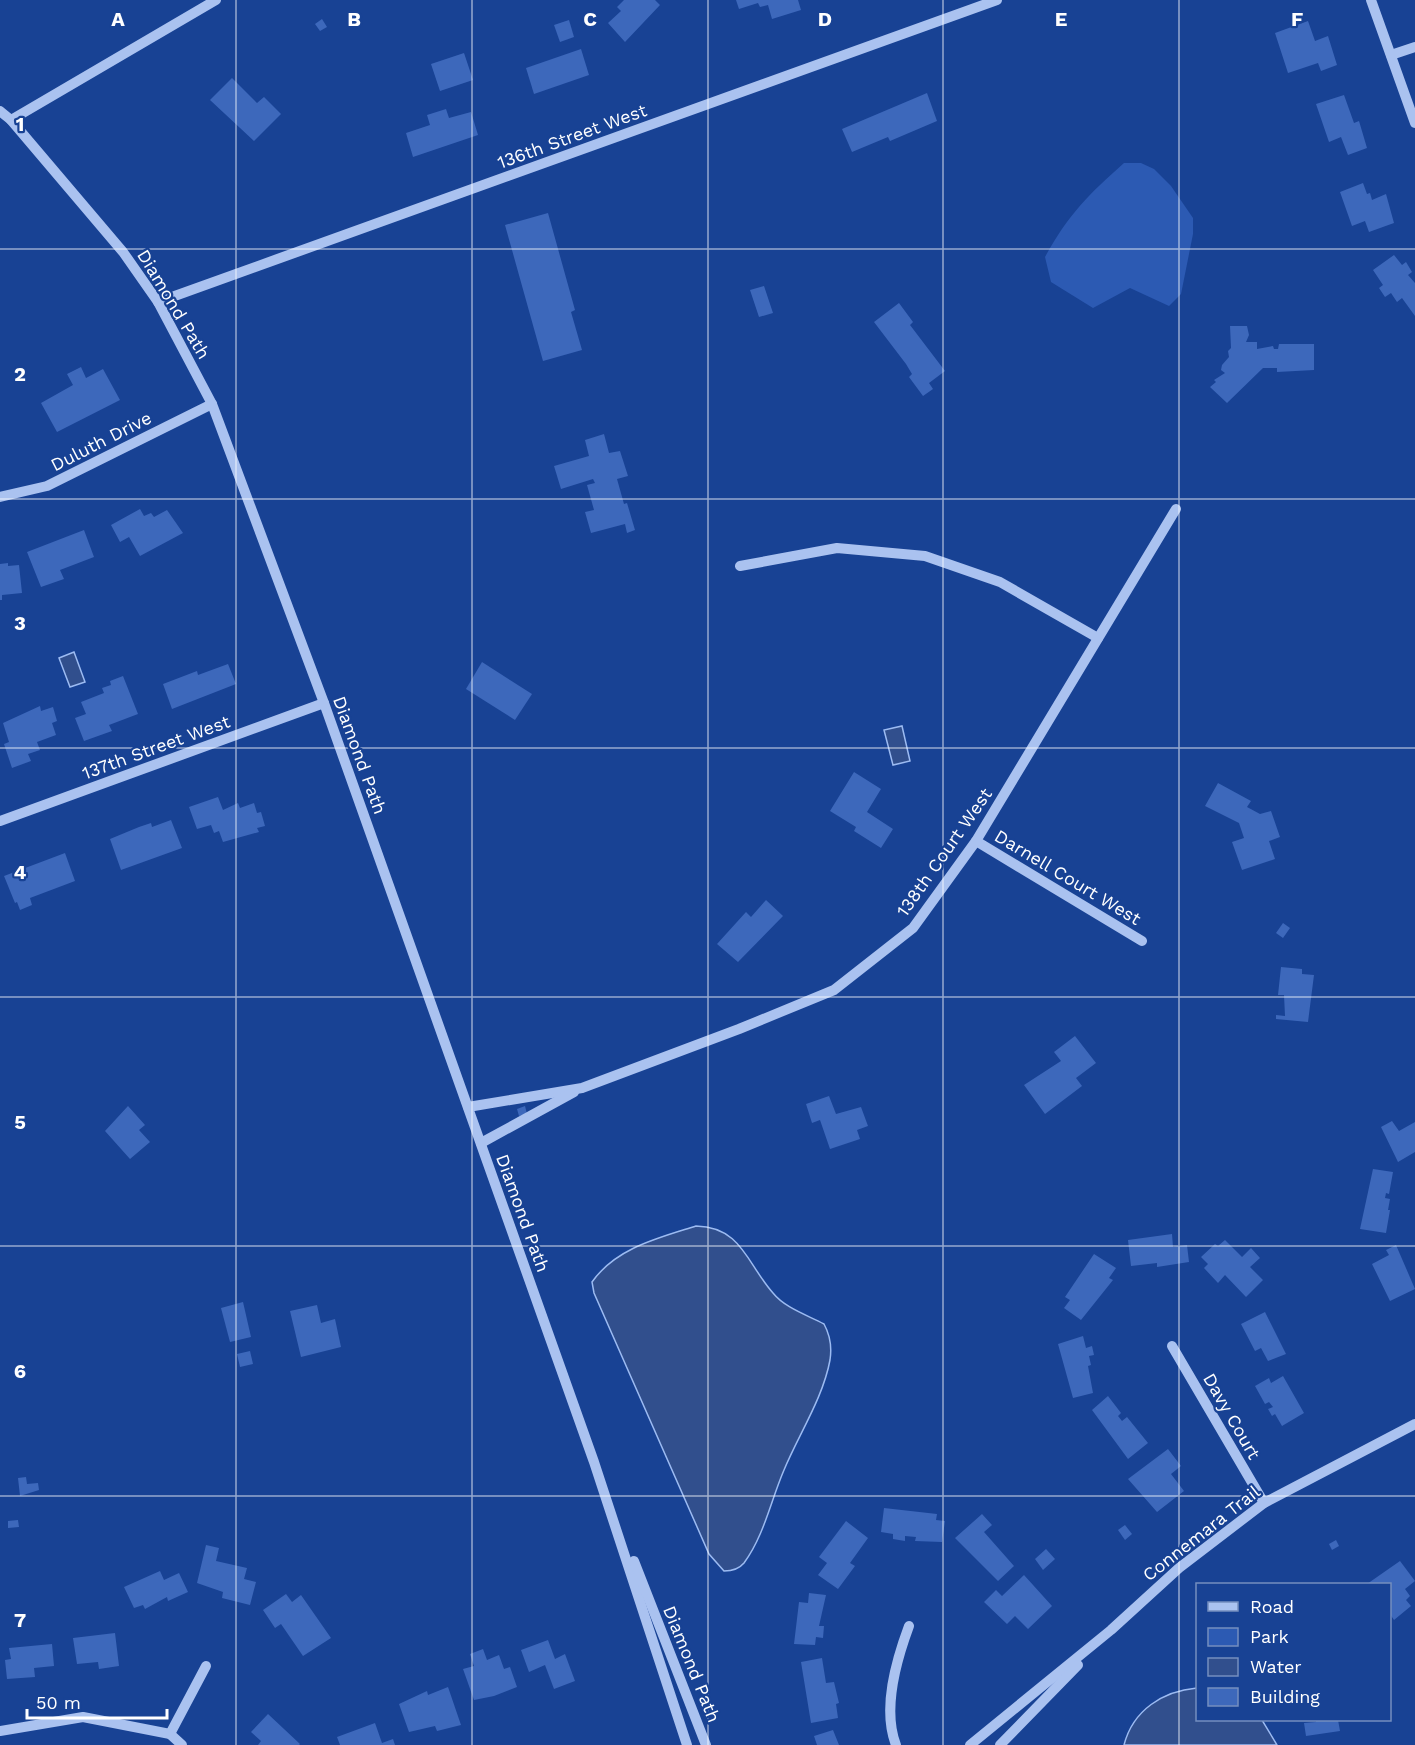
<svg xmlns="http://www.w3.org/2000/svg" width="1415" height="1745" viewBox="0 0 1415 1745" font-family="'Work Sans',sans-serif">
  <rect width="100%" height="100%" fill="#184294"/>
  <path fill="#2c5ab3" d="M 1124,163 L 1141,163 L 1154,169 L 1171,186 L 1193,218 L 1193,234 L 1181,294 L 1169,306 L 1130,288 L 1093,308 L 1051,282 L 1045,257 C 1068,215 1089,194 1124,163 Z"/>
  <g fill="#314f8d" stroke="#9cbbf2" stroke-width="1.5">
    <polygon points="74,652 85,682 70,687 59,658"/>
    <polygon points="902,726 910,761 893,765 884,730"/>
    <path d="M 696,1226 C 742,1227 747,1264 773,1293 C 785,1308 807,1315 824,1324 C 830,1335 832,1347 830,1360 C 823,1398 799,1434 784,1470 C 771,1500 764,1536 744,1563 C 739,1569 732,1571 724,1571 L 709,1554 L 594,1293 L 592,1282 C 616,1248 658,1238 696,1226 Z"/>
    <path d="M 1197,1688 L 1198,1720 L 1262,1720 L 1277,1745 L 1124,1745 C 1133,1710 1163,1691 1197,1688 Z"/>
  </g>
  <g fill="#3d68bb">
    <polygon points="624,0 655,0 660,5 625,42 608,23 621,11 617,7"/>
    <polygon points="736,0 798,0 801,10 772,19 768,5 760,7 758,3 739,9"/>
    <polygon points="322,19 327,27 320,31 315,24"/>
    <polygon points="569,20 574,37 560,42 554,25"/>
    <polygon points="1308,21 1315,41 1328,36 1337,65 1321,71 1318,63 1288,73 1275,33"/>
    <polygon points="581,49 589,75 534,94 526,68"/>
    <polygon points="464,53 473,80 440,91 431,64"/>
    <polygon points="232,78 257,103 264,97 281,114 254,141 210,100"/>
    <polygon points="927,93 937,121 890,141 888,137 852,152 842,129"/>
    <polygon points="1344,95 1354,123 1359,121 1367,148 1348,155 1341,137 1329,142 1316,104"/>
    <polygon points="446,109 449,118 471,112 478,135 413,157 406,133 430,125 427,115"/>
    <polygon points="1363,183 1367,194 1370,193 1372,200 1386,194 1394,223 1369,232 1365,221 1352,226 1340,192"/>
    <polygon points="548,213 575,310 571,312 582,350 543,361 505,225"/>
    <polygon points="1394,255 1402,265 1406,262 1412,272 1408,275 1415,283 1415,316 1402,298 1397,302 1391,293 1385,297 1379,288 1383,285 1373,270"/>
    <polygon points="764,286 773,313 759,317 750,290"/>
    <polygon points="899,303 913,322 910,325 945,371 929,383 933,389 923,396 909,377 912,374 906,364 874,322"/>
    <polygon points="1230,326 1247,326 1249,335 1246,342 1257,342 1257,349 1273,346 1274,349 1278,349 1279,344 1314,344 1314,370 1277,372 1277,368 1263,368 1227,403 1210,387 1216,382 1214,380 1225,373 1221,370 1222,365 1229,357 1228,351 1231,348"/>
    <polygon points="81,367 86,378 103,369 120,400 57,432 41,403 73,385 67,374"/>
    <polygon points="604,434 609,453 620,451 628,476 617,479 624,504 627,503 635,530 627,533 625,524 591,533 585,512 594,510 587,485 595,483 593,479 561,489 554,466 589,456 585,440"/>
    <polygon points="140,509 144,516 151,513 154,517 167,510 183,533 140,556 129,537 120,542 111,525"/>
    <polygon points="84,530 94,557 60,570 64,579 41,587 27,552"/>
    <polygon points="8,563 8,566 19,565 22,593 2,595 2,600 0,600 0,564"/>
    <polygon points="482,662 532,694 515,720 466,689"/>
    <polygon points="228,664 236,684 172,709 163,684 197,671 198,675"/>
    <polygon points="123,676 138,714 109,725 112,731 84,741 75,718 86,714 81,702 104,693 102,688 111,685 110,681"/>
    <polygon points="40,706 41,711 53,707 57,721 52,723 56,735 37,742 40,750 28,754 31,761 12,768 4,744 9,742 3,723"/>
    <polygon points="854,772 881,789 867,812 893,829 881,848 854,831 856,827 830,811"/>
    <polygon points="1218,783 1251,801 1247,807 1260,814 1271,811 1280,837 1269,841 1275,859 1242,870 1232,842 1244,838 1239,823 1205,806"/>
    <polygon points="218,797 223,810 238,803 240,808 254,803 257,813 261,812 265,826 257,828 259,832 223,842 219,831 214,833 211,825 197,829 189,807"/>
    <polygon points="171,820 182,848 121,870 110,839 139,827 151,823 152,827"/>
    <polygon points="65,853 75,881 30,898 32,905 20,910 17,902 15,903 4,876"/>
    <polygon points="766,900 783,916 738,962 717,944 746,912 751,917"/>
    <polygon points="1283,923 1290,928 1283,938 1276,933"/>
    <polygon points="1281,967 1302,969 1302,974 1314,975 1308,1022 1276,1019 1276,1015 1285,1016 1284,995 1278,995"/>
    <polygon points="1075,1036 1096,1063 1076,1078 1082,1086 1045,1114 1024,1085 1061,1061 1054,1052"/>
    <polygon points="829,1096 836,1114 861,1107 868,1126 857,1130 860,1139 830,1149 820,1120 812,1123 806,1104"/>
    <polygon points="128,1106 145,1125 139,1130 150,1142 130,1159 105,1131"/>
    <polygon points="525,1106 527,1114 519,1116 517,1109"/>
    <polygon points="1392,1121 1399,1131 1415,1122 1415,1152 1398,1162 1381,1127"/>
    <polygon points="1373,1169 1393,1172 1389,1194 1386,1193 1385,1198 1390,1199 1388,1210 1390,1210 1386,1233 1360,1229"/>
    <polygon points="1172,1234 1173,1247 1187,1245 1189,1262 1157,1267 1157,1263 1131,1266 1128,1240"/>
    <polygon points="1225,1240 1242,1257 1251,1248 1260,1258 1250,1267 1263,1280 1246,1297 1225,1275 1218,1283 1204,1268 1208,1264 1201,1257 1215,1244 1218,1246"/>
    <polygon points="1396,1245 1415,1289 1390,1301 1372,1264 1389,1255 1386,1250"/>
    <polygon points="1094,1254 1116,1268 1109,1278 1113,1280 1081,1320 1064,1308 1070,1300 1065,1297"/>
    <polygon points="243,1302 251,1337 230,1342 221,1308"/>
    <polygon points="317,1305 321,1323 335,1319 341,1347 301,1357 290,1311"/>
    <polygon points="1265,1312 1286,1354 1268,1361 1261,1348 1255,1351 1241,1324"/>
    <polygon points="1083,1336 1086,1348 1092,1346 1094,1355 1089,1356 1091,1365 1088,1366 1093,1393 1073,1398 1058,1344"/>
    <polygon points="250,1351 253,1364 240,1367 237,1354"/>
    <polygon points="1283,1376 1304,1413 1282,1426 1275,1414 1272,1416 1268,1409 1273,1407 1269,1402 1265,1404 1255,1386 1269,1378 1271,1383"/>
    <polygon points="1108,1396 1121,1413 1118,1416 1122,1421 1127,1417 1148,1443 1128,1459 1092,1410"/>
    <polygon points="1168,1449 1181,1466 1171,1474 1184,1491 1157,1512 1128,1479"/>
    <polygon points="26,1477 27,1484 38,1483 39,1490 20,1496 18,1478"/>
    <polygon points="884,1508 937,1514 936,1520 945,1521 942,1542 915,1541 916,1537 905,1536 905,1541 893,1539 893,1534 881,1532"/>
    <polygon points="982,1514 992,1525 984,1532 1014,1566 998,1581 955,1538"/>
    <polygon points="18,1520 19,1527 8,1528 8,1521"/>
    <polygon points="846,1521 868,1538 850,1563 855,1566 838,1589 818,1575 827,1563 819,1557"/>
    <polygon points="1125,1525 1132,1534 1125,1540 1118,1530"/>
    <polygon points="1336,1540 1339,1546 1332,1550 1329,1544"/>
    <polygon points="206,1545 219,1548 216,1561 247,1568 244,1579 256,1582 250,1605 222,1598 223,1592 197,1583"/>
    <polygon points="1046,1549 1055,1559 1043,1570 1035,1559"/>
    <polygon points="1400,1561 1415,1581 1405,1589 1410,1596 1406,1600 1411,1606 1394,1620 1390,1614 1390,1584 1367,1584"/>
    <polygon points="160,1571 164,1580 179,1573 188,1592 168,1601 167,1597 145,1609 143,1605 134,1608 124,1587"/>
    <polygon points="1024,1575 1052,1606 1028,1629 1015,1616 1007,1624 984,1602 996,1590 1002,1596"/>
    <polygon points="809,1593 826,1595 819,1626 824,1626 823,1638 816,1637 815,1645 794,1644 799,1602 808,1603"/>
    <polygon points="286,1594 292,1602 301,1595 331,1638 303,1656 281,1624 275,1628 263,1610"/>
    <polygon points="115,1633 119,1666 99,1669 98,1662 77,1664 73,1638"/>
    <polygon points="548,1640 555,1659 565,1654 575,1681 554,1689 545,1665 529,1672 521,1650"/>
    <polygon points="52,1644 54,1666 34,1668 35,1677 7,1679 5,1660 11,1659 9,1648"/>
    <polygon points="483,1649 487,1660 499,1655 504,1669 510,1667 517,1687 494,1696 474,1700 463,1669 474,1666 470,1654"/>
    <polygon points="822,1658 826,1683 834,1682 839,1703 836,1704 838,1718 811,1723 801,1662"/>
    <polygon points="448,1687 461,1725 437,1731 435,1726 409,1732 399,1704 427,1691 428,1695"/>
    <polygon points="268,1714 300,1744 299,1745 258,1745 261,1741 251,1732"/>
    <polygon points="1316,1720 1338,1720 1340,1731 1306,1736 1304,1723 1316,1722"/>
    <polygon points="375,1723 382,1743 393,1739 395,1745 340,1745 337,1737"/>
    <polygon points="833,1730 839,1745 817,1745 814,1736"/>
  </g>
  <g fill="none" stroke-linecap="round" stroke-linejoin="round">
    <g stroke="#aac2f0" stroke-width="10">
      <polyline points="1371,0 1415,123"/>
      <polyline points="1391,55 1415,47"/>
      <polyline points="0,111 11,120 123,252 158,302 212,404 324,703 594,1462 687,1745"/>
      <polyline points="11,120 216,0"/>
      <polyline points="158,302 997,0"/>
      <polyline points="0,497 47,486 212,404"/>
      <polyline points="740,566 837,548 925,556 1000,582 1098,638"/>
      <polyline points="0,821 324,703"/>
      <polyline points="976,841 1142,941"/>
      <polyline points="468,1107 582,1088 739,1029 834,990 913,928 976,841 1176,509"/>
      <polyline points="481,1143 574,1092"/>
      <polyline points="1172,1346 1264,1503"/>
      <polyline points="634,1561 706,1745"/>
      <polyline points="0,1731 83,1717 170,1734 182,1745"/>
      <polyline points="170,1734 206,1666"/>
      <path d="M 896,1745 C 882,1709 896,1661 909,1626"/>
      <polyline points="970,1745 1111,1630 1179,1568 1264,1503 1415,1424"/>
      <polyline points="1000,1745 1078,1665"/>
    </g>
  </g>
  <path fill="none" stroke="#fff" stroke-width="1.5" stroke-opacity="0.55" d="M 236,0 L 236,1745M 472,0 L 472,1745M 708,0 L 708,1745M 943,0 L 943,1745M 1179,0 L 1179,1745M 0,249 L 1415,249M 0,499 L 1415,499M 0,748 L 1415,748M 0,997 L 1415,997M 0,1246 L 1415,1246M 0,1496 L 1415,1496"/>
  <g text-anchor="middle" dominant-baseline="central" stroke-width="4.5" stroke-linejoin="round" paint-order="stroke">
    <g font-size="18" fill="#fff" stroke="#184294">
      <text transform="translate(572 136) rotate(-20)">136th Street West</text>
      <text transform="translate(174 304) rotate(59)">Diamond Path</text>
      <text transform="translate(101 441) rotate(-27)">Duluth Drive</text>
      <text transform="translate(156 747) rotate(-20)">137th Street West</text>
      <text transform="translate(360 755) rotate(70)">Diamond Path</text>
      <text transform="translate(944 852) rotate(-55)">138th Court West</text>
      <text transform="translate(1068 877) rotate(31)">Darnell Court West</text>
      <text transform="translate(523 1213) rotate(70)">Diamond Path</text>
      <text transform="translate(1232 1416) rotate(60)">Davy Court</text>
      <text transform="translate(1201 1533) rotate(-38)">Connemara Trail</text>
      <text transform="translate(692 1664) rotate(68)">Diamond Path</text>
    </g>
  </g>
  <g font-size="20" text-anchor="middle" font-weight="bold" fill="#fff" stroke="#184294" stroke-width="4.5" stroke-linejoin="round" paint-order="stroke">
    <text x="118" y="26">A</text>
    <text x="354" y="26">B</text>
    <text x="590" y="26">C</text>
    <text x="825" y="26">D</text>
    <text x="1061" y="26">E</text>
    <text x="1297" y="26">F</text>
    <text x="20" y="131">1</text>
    <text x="20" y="381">2</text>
    <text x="20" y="630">3</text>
    <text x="20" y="879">4</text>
    <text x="20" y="1129">5</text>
    <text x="20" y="1378">6</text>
    <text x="20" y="1627">7</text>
  </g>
  <rect x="1196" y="1583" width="195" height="138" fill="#184294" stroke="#748ebf" stroke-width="1.5"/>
  <rect x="1208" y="1602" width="30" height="9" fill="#aac2f0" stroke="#748ebf" stroke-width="1.5"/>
  <text x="1250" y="1613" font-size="18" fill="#ffffff">Road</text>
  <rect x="1208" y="1628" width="30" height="18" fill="#2c5ab3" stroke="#748ebf" stroke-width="1.5"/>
  <text x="1250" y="1643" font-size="18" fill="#ffffff">Park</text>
  <rect x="1208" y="1658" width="30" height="18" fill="#314f8d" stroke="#748ebf" stroke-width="1.5"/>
  <text x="1250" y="1673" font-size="18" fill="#ffffff">Water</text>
  <rect x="1208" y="1688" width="30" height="18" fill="#3d68bb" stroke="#748ebf" stroke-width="1.5"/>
  <text x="1250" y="1703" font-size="18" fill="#ffffff">Building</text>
  <path d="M27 1709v9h140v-9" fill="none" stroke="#ffffff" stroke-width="3"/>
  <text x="36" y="1709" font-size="18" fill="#ffffff" stroke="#184294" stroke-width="4.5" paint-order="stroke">50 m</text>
</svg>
